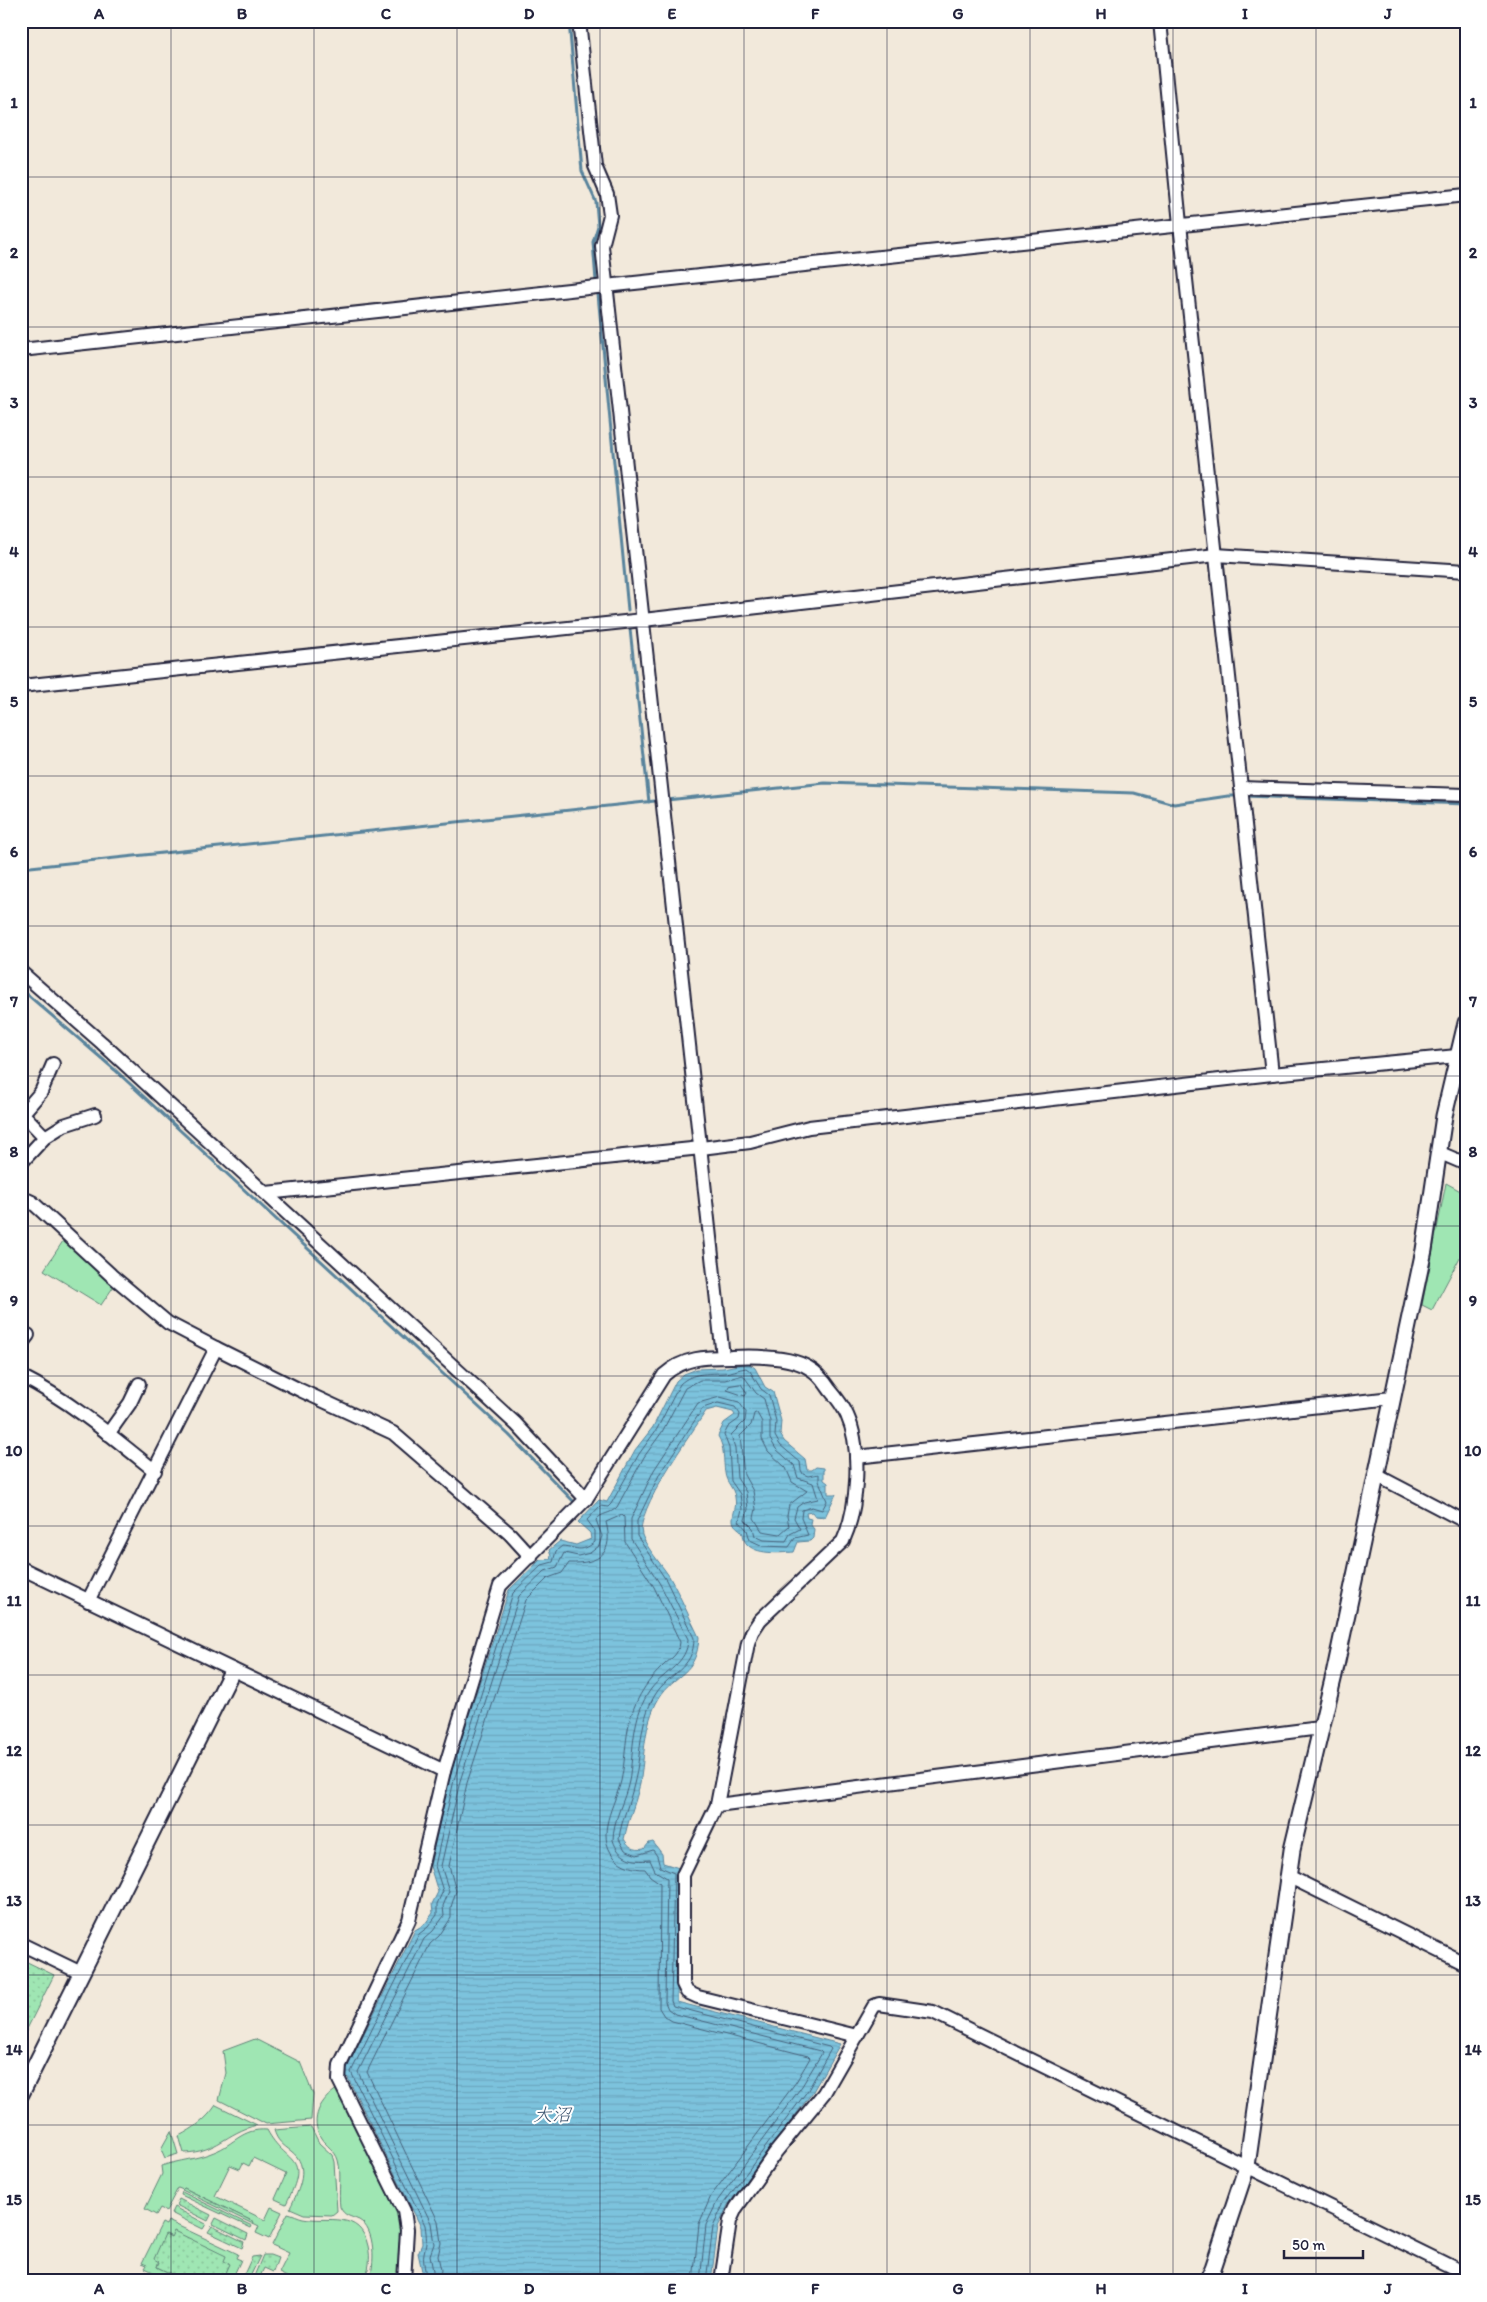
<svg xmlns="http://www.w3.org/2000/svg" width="1487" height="2302" viewBox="0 0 1487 2302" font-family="Itim,'Klee One',sans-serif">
  <defs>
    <pattern id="garden-dots" width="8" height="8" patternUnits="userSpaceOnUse" patternTransform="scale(1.25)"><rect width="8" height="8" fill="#9fe6b3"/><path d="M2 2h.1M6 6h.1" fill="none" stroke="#89c59b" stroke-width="1.8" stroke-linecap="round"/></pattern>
    <pattern id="water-rules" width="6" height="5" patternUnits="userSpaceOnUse" patternTransform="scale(1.25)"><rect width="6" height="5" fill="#7cc3dd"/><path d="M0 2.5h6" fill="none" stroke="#6ba7bf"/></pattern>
  </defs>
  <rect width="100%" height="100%" fill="#f2e9db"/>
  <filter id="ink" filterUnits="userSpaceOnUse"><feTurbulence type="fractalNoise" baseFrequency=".02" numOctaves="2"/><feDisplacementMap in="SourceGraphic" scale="10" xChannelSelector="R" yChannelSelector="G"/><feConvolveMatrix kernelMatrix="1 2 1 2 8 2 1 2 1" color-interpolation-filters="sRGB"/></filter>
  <g filter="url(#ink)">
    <g fill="#9fe6b3" stroke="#608477">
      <polygon points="1446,1183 1466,1194 1466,1246 1432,1310 1422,1305"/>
      <polygon points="65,1238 116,1283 101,1305 44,1270"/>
      <polygon points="255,2039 300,2062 313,2094 311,2120 266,2124 219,2100 226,2073 223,2051"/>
      <path d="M 337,2089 L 401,2214 L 401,2281 L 369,2281 C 375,2265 376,2229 359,2220 C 350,2216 344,2216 340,2207 C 338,2192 342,2174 338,2160 C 335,2150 326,2146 321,2138 C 309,2119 321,2099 337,2089 Z"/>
      <path d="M 216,2105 L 257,2125 C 225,2133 218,2152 184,2153 L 179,2136 C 194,2128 206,2120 216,2105 Z"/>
      <path d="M 311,2127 L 319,2143 L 332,2155 L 334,2162 L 337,2211 L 332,2215 L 304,2214 L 290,2208 C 299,2190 311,2166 291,2151 C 283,2145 277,2141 274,2130 Z"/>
      <path d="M 267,2130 C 286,2166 312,2153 286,2204 L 275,2199 L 286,2174 L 253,2158 L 249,2166 L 243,2163 L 240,2169 L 230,2165 L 215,2196 L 265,2220 L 271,2207 L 282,2212 L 269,2239 L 256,2233 L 259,2226 L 253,2223 L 254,2222 L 184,2188 L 183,2190 L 178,2188 L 166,2211 L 160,2208 L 156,2215 L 145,2209 L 162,2174 L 161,2166 C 179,2160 198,2159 214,2152 C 235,2144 242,2128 267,2130 Z"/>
      <polygon points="171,2131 178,2154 165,2158 161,2149"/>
      <path d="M 288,2213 C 293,2214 298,2217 303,2218 C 329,2223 360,2210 368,2246 C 371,2259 369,2269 364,2281 L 285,2281 L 287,2277 L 279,2273 L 289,2253 L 272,2245 Z"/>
      <polygon points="168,2221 238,2254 236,2258 241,2260 231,2281 222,2281 229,2265 166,2234 157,2267 186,2281 172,2281 145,2268 147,2265 142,2263 162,2223 166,2225"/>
    </g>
    <g fill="url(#garden-dots)" stroke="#608477">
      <polygon points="21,1959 54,1975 21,2041"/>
      <polygon points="184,2188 254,2222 253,2224 182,2190"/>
      <polygon points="182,2192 252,2226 251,2228 181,2195"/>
      <polygon points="179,2199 211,2215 208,2221 176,2205"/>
      <polygon points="174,2207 206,2224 203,2229 171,2213"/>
      <polygon points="216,2218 248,2234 246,2240 213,2224"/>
      <polygon points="212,2226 244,2242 242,2248 208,2232"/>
      <polygon points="174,2231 226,2256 224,2261 230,2264 222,2281 186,2281 157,2267 159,2262 154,2259 165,2234 171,2237"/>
      <polygon points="263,2255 270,2255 278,2258 273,2272 264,2268 258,2281 252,2281"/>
      <polygon points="260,2256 248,2281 241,2281 252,2257"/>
    </g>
    <path fill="url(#water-rules)" stroke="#58839c" d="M 748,1363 L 755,1368 L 765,1387 L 773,1392 L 781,1421 L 780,1434 L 784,1441 L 805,1459 L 807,1470 L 812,1470 L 816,1467 L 824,1468 L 824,1480 L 828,1483 L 828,1494 L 836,1494 L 825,1517 L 815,1516 L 812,1512 L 806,1513 L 807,1518 L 811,1519 L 810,1524 L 814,1529 L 813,1538 L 810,1541 L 798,1542 L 794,1552 C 780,1553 755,1555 746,1543 C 743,1539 744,1535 742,1532 C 739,1528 733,1526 733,1520 C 733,1511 737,1509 735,1497 C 734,1488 726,1483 725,1473 C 723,1460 725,1448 718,1436 L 724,1423 L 735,1415 L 733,1412 L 717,1408 L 706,1411 C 692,1433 634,1512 642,1535 C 646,1547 661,1564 669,1576 C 680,1595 689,1617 699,1637 C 697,1676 675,1672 659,1698 C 643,1725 645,1755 640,1784 C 636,1802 628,1820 624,1839 C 629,1847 634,1851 644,1849 L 649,1843 L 653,1842 L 662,1854 L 663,1863 L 679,1868 L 677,2002 L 840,2044 L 812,2093 L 728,2205 L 718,2227 L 711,2281 L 420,2281 L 422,2271 L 418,2253 L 422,2244 L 421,2227 L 345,2072 L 415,1930 L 425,1924 L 433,1913 L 432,1904 L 438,1892 L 430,1866 L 449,1778 L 509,1590 L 540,1560 L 550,1559 L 551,1556 L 549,1550 L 560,1541 L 576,1545 L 591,1539 L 590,1533 L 578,1522 L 599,1500 L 607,1502 L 635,1450 L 653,1427 L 676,1381 L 684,1374 L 697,1369 L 723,1368 Z"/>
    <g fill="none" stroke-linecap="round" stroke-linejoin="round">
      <g stroke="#46627c" stroke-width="1">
        <polygon points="741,1384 747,1393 745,1396 727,1390 729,1386"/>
        <polygon points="757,1413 762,1422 762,1439 768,1451 786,1468 792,1482 807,1491 789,1505 787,1516 789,1526 780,1534 762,1531 754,1518 756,1509 753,1491 744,1475 740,1436 751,1425 754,1414"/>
        <path d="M 425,2281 C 427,2271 422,2262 424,2253 C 427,2240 427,2239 425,2225 L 351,2072 L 419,1934 L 428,1927 L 437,1915 L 437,1904 L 443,1891 L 435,1866 L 454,1780 L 513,1593 L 542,1565 L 553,1562 L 556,1551 L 562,1546 C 577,1547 580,1554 595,1542 L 595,1531 L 587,1520 L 600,1506 L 608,1507 L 611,1504 L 639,1454 L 657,1429 L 680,1384 C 693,1372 706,1374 723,1373 C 731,1373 738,1369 746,1368 L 750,1371 L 761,1389 L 769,1395 L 776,1421 L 775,1436 L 780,1445 L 800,1462 L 801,1470 L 803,1474 L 808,1476 L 819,1474 L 819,1481 L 827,1501 L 822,1510 L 812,1507 L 802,1510 L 801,1518 L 808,1535 L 795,1538 L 789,1547 L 763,1546 L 750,1540 L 747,1530 L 739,1521 L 742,1509 L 740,1494 L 731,1481 L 729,1448 L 724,1435 L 728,1427 L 739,1419 L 740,1414 L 735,1407 L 718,1403 L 703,1408 L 660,1473 L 637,1521 L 637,1536 L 666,1580 L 694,1638 C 694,1670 669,1672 655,1695 C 638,1723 642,1754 634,1784 C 630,1803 621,1820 619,1839 L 625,1850 L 637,1855 L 653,1850 L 657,1856 L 660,1867 L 674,1873 L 671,2001 L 673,2006 L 829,2047 L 831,2049 L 808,2090 L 724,2203 L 713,2227 L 706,2281"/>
        <path d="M 432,2281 L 433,2271 L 430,2255 L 434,2244 L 431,2223 L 358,2072 L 424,1939 L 433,1931 L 444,1916 L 443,1906 L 449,1891 L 441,1866 L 460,1781 L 519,1596 L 545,1571 L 557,1567 L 564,1553 L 578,1556 L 590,1553 L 599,1546 L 602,1536 L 596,1520 C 602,1512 610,1515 617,1507 L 644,1457 L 662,1432 L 685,1388 L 700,1380 L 725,1380 L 743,1375 L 756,1393 L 764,1399 L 770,1421 L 770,1439 L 776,1449 L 794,1465 L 798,1478 L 813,1483 L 818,1499 L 804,1502 L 797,1507 L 794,1518 L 800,1529 L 790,1534 L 786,1541 L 764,1540 L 755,1536 L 753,1528 L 745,1520 L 748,1509 L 746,1492 L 737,1478 L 735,1448 L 731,1435 L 745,1421 L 746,1412 L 739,1402 L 720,1397 L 698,1403 L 654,1470 L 631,1519 L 631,1539 L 660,1584 L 688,1639 C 688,1663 664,1672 651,1689 C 631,1716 634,1751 629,1781 C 625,1801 613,1819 613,1840 C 619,1859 633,1862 650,1860 L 655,1871 L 667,1878 L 665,2002 L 668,2009 L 675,2014 L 820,2051 L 822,2053 L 802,2086 L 718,2200 L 706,2225 L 700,2281"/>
        <path d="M 439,2281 L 441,2270 L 438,2256 L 441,2243 L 438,2221 L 367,2072 L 430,1944 L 439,1936 L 451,1918 L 451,1907 L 456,1891 L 449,1866 L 467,1783 L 526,1600 L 548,1578 L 562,1573 L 569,1563 C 600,1564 614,1553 606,1522 L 622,1515 L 624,1517 L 625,1542 L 654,1587 L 680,1642 C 679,1656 669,1659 661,1668 C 651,1678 644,1687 638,1699 C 624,1725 627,1753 621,1781 C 615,1805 595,1834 614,1857 C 621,1866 634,1869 645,1869 L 650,1876 L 660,1883 L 659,2008 L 664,2016 L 672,2021 L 808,2056 L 810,2058 L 796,2082 L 711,2196 L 699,2224 L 693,2281"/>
      </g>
      <g stroke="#58839c" stroke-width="3">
        <polyline points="569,21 582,171 596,202 598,226 593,242 596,281"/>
        <polyline points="598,294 628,610"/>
        <polyline points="630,629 649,802"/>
        <polyline points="1245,796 1466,804"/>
        <polyline points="667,800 825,783 1134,793 1174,804 1228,796 1238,796"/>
        <polyline points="21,868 655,801"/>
        <polyline points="21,989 115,1070 509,1435 576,1504"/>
      </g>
      <g stroke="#22223b" stroke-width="16">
        <g id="minor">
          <polyline points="579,21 595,166 607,194 610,215 602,246 723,1357"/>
          <polyline points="1160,21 1180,224 1272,1074"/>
          <polyline points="21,350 606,286 1466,195"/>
          <polyline points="21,686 643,620 1216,555 1466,571"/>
          <polyline points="1241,788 1466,795"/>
          <polyline points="21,972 102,1043 516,1424 586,1499"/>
          <polyline points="21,1112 45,1137 64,1125 95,1115"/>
          <polyline points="23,1113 41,1092 53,1064"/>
          <polyline points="1438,1152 1466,1164"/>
          <polyline points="21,1163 45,1137"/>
          <polyline points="266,1193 701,1148 750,1142 809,1127 1272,1074 1457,1056"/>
          <polyline points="21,1197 32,1202 111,1275 168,1323 216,1348 88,1601"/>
          <polyline points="21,1344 28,1335"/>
          <polyline points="216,1348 300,1390 393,1433 510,1534 531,1557"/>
          <path d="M 21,1376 C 69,1400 113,1437 155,1471"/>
          <polyline points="108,1434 130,1403 139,1384"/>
          <polyline points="856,1457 1392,1398"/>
          <polyline points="1376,1475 1466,1522"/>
          <polyline points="21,1568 444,1771"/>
          <polyline points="717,1805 1320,1728"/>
          <polyline points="1288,1876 1466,1964"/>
          <polyline points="21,1944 81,1973"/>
          <path d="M 404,2281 L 407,2230 L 404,2211 L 339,2080 L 340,2065 L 409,1920 L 444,1771 L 500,1586 L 586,1499 L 664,1375 C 684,1357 705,1357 731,1357 C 753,1356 791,1356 809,1368 C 818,1373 824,1381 830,1390 C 836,1397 843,1406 847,1415 C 862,1448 858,1508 843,1541 L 760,1620 L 752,1632 L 748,1643 L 717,1805 L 683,1875 L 683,1984 L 687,1992 L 698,1997 L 857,2036"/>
          <polyline points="721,2281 730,2221 736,2208 775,2153 824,2093 874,2006 879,2004 933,2012 1466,2274"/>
        </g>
      </g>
      <g stroke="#22223b" stroke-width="19">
        <g id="tertiary">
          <polyline points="21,2094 232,1671"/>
          <polyline points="1207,2281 1213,2268 1247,2166 1292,1850 1334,1675 1424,1250 1444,1116 1466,1023"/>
        </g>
      </g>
      <use href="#minor" stroke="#fff" stroke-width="12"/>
      <use href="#tertiary" stroke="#fff" stroke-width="15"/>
    </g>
  </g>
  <path fill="none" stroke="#22223b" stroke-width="1" stroke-opacity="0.55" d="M 171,21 L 171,2281M 314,21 L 314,2281M 457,21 L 457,2281M 600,21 L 600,2281M 744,21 L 744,2281M 887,21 L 887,2281M 1030,21 L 1030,2281M 1173,21 L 1173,2281M 1316,21 L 1316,2281M 21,177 L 1466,177M 21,327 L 1466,327M 21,477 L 1466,477M 21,627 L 1466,627M 21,776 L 1466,776M 21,926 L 1466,926M 21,1076 L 1466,1076M 21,1226 L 1466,1226M 21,1376 L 1466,1376M 21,1526 L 1466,1526M 21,1675 L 1466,1675M 21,1825 L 1466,1825M 21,1975 L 1466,1975M 21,2125 L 1466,2125"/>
  <g text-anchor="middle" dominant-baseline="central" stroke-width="4" stroke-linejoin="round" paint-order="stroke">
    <g font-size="19" font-style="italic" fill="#425a74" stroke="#fff">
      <text x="552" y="2114">大沼</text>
    </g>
  </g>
  <rect width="1487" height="2302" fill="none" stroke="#fff" stroke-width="55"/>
  <path d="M1284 2250v8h79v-8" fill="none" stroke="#22223b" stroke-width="2.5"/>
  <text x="1292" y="2250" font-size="15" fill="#22223b" stroke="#ffffff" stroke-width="4" paint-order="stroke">50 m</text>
  <rect x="28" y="28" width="1432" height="2246" fill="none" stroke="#22223b" stroke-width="2"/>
  <g font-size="16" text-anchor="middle" font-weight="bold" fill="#22223b">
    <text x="99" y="19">A</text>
    <text x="242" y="19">B</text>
    <text x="386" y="19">C</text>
    <text x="529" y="19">D</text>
    <text x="672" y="19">E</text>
    <text x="815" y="19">F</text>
    <text x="958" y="19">G</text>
    <text x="1101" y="19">H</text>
    <text x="1245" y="19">I</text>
    <text x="1388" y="19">J</text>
    <text x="14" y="108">1</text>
    <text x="1473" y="108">1</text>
    <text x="14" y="258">2</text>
    <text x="1473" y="258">2</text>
    <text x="14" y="408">3</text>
    <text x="1473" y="408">3</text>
    <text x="14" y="557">4</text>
    <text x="1473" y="557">4</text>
    <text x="14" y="707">5</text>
    <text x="1473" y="707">5</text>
    <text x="14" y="857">6</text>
    <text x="1473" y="857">6</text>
    <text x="14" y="1007">7</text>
    <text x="1473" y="1007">7</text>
    <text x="14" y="1157">8</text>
    <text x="1473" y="1157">8</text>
    <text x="14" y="1306">9</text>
    <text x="1473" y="1306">9</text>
    <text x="14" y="1456">10</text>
    <text x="1473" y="1456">10</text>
    <text x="14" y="1606">11</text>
    <text x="1473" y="1606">11</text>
    <text x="14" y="1756">12</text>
    <text x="1473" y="1756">12</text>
    <text x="14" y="1906">13</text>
    <text x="1473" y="1906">13</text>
    <text x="14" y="2055">14</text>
    <text x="1473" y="2055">14</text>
    <text x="14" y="2205">15</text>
    <text x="1473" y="2205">15</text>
    <text x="99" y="2294">A</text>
    <text x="242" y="2294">B</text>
    <text x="386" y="2294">C</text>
    <text x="529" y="2294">D</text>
    <text x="672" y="2294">E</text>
    <text x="815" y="2294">F</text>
    <text x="958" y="2294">G</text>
    <text x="1101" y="2294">H</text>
    <text x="1245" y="2294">I</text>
    <text x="1388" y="2294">J</text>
  </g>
</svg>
